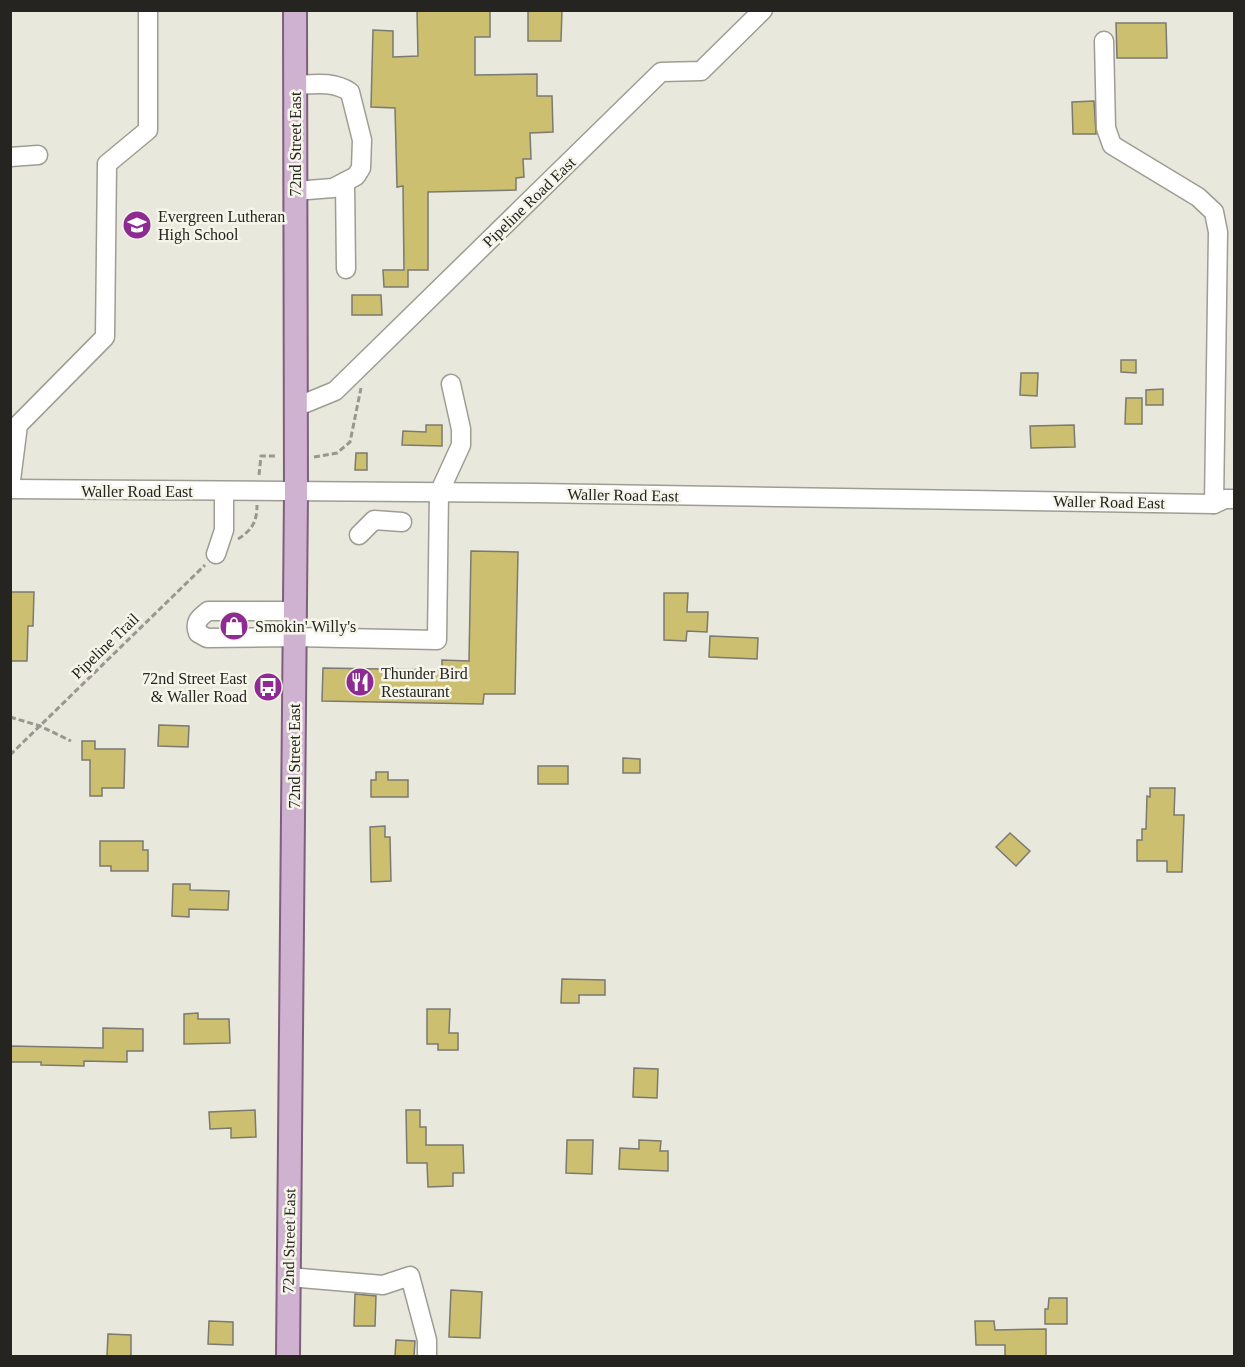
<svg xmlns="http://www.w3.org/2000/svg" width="1245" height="1367" viewBox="0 0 1245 1367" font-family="'Times New Roman',serif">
  <rect width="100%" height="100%" fill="#e9e8dd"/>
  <g fill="#ccc070" stroke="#7b7970" stroke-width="1.5">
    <polygon points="417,10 490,10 490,37 475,37 475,75 537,74 537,96 552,96 553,132 530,133 531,159 523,159 524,177 516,178 516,190 428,192 428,270 408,270 408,287 384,287 383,270 404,270 403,186 397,187 395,108 371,107 373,30 393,31 393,57 418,56"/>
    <polygon points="528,10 562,10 561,41 528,41"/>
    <polygon points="1116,23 1166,23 1167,58 1117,58"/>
    <polygon points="1094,101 1096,134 1073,134 1072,102"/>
    <polygon points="352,295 381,295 382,315 352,315"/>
    <polygon points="1121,360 1136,360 1136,373 1121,372"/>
    <polygon points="1021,373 1038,373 1037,396 1020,395"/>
    <polygon points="1163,389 1163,405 1146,405 1146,390"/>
    <polygon points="1126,398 1142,398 1142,424 1125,424"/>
    <polygon points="426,425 442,425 442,446 402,445 403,431 426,432"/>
    <polygon points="1074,425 1075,447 1031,448 1030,426"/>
    <polygon points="356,453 367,453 367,470 355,470"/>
    <polygon points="471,551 518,552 515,694 484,694 483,704 322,701 323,668 442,670 442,660 469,661"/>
    <polygon points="10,592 34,592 33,626 28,626 27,661 10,661"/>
    <polygon points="664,593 688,593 687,612 708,612 707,632 687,631 686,641 664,640"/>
    <polygon points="710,636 758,638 757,659 709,657"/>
    <polygon points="159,725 189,726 188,747 158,746"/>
    <polygon points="82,741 95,741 95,749 125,749 124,788 102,788 102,796 90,796 90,760 82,760"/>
    <polygon points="623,758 640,759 640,773 623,773"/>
    <rect x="538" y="766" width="30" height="18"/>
    <polygon points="376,772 388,772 388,780 408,780 408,797 371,797 371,780 376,780"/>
    <polygon points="1150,788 1175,788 1174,815 1184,815 1182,872 1167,872 1167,861 1137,861 1137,840 1142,840 1142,829 1146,829 1147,796 1150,797"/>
    <polygon points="385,826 385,837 390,837 391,881 371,882 370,827"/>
    <polygon points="1010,833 1030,851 1016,866 996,847"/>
    <polygon points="100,841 143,841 143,850 148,850 148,871 111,871 111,866 100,866"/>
    <polygon points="173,884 190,884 190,890 229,891 228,910 189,909 189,917 172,916"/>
    <polygon points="562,979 605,980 605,995 579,995 579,1003 561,1003"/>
    <polygon points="427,1009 450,1009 449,1033 458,1033 458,1050 438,1050 438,1044 427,1044"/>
    <polygon points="198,1013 198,1019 229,1019 230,1043 184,1044 184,1014"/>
    <polygon points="103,1028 143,1029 143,1051 127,1051 127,1062 84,1061 84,1066 41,1065 41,1062 10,1062 10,1046 103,1048"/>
    <polygon points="634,1068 658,1069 657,1098 633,1097"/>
    <polygon points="255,1110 256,1137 231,1138 231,1128 210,1129 209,1112"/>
    <polygon points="406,1110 420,1110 420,1127 426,1127 426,1145 463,1145 464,1173 453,1173 453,1186 428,1187 427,1163 407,1163"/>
    <polygon points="567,1140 593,1140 592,1174 566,1173"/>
    <polygon points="639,1140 661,1141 660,1151 668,1151 668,1171 619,1169 620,1148 639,1149"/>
    <polygon points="451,1290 482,1292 480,1338 449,1337"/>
    <polygon points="355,1294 376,1296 375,1326 354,1326"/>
    <polygon points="1049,1298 1067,1298 1067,1324 1045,1324 1045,1309 1048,1309"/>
    <polygon points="209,1321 233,1322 233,1345 208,1344"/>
    <polygon points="975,1321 994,1321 995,1330 1046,1329 1046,1356 1005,1356 1005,1345 976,1345"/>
    <polygon points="108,1334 131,1335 131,1356 107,1356"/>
    <polygon points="396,1340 415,1341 414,1356 395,1356"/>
  </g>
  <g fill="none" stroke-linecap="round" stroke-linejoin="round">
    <g stroke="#9e9d93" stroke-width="21">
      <g id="minor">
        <polyline points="1104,41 1106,128 1112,145 1198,197 1214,212 1218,232 1214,504"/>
        <polyline points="10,157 38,155"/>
        <polyline points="345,182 346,269"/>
        <path d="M 295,191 L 333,188 L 356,176 L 361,168 L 362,140 L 350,92 C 333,81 315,84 295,85"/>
        <polyline points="296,407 335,391 661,72 701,71 763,10"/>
        <polyline points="10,488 18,425 105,337 107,164 148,130 148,10"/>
        <polyline points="10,489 537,493 1214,504 1225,499 1234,499"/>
        <polyline points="359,535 374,520 402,522"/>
        <polyline points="216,554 224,530 224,491"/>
        <path d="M 295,611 L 208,611 C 199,618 194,622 198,633 L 207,638 L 295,637 L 437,640 L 439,493 L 461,445 L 461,429 L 451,384"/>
        <polyline points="289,1277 383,1285 410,1276 427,1340 427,1356"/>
      </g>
    </g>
    <g stroke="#7f5e7e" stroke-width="26">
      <polyline id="major" points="288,1356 296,493 295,10"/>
    </g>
    <g stroke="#999890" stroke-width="3" stroke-dasharray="6 3" stroke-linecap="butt">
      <polyline points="314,457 337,453 350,442 361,388"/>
      <polyline points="259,475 261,456 277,456"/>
      <path d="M 238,539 C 252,530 257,522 257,505"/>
      <polyline points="10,717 40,726 71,741"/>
      <polyline points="10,755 205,565"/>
    </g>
    <use href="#minor" stroke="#fff" stroke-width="18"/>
    <use href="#major" stroke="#cfb1d0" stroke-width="22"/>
  </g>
  <defs>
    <g id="school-disc" transform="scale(1.5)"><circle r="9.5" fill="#8d2b93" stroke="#f6f5ea"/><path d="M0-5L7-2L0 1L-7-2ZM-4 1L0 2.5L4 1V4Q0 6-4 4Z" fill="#fff"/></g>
    <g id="shop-disc" transform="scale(1.5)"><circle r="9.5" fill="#8d2b93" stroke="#f6f5ea"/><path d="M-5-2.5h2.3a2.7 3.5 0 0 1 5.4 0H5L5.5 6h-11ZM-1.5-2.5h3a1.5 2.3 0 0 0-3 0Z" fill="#fff"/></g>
    <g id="restaurant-disc" transform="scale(1.5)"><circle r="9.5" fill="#8d2b93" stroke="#f6f5ea"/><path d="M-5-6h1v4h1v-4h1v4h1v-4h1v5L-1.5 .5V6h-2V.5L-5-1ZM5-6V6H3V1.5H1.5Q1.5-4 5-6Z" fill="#fff"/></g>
    <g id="bus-disc" transform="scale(1.5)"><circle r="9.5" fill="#8d2b93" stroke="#f6f5ea"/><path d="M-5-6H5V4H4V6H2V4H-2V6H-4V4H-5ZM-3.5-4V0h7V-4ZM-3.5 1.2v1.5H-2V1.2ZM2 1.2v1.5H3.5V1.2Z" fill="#fff"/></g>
  </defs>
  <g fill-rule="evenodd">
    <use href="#school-disc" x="137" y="225"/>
    <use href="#shop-disc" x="234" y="626"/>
    <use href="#restaurant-disc" x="360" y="682"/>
    <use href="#bus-disc" x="268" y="687"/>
  </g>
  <g text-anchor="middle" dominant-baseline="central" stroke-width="5" stroke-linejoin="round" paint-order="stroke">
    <g font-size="16" fill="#252420" stroke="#f6f5ea">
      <text transform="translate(295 144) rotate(-90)">72nd Street East</text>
      <text transform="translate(529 202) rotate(-44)">Pipeline Road East</text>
      <text x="137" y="491">Waller Road East</text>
      <text transform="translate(623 495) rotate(1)">Waller Road East</text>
      <text transform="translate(1109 502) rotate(1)">Waller Road East</text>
      <text transform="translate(105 646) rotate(-44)">Pipeline Trail</text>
      <text transform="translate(294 756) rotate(-90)">72nd Street East</text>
      <text transform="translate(289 1241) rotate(-89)">72nd Street East</text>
    </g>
    <g font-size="16" fill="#252420" stroke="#f6f5ea" text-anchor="start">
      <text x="158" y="216">Evergreen Lutheran<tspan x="158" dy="18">High School</tspan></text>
      <text x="255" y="626">Smokin' Willy's</text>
      <text x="381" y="673">Thunder Bird<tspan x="381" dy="18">Restaurant</tspan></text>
      <text x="247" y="678" text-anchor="end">72nd Street East<tspan x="247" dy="18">&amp; Waller Road</tspan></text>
    </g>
  </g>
  <rect width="1245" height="1367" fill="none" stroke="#252420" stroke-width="24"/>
</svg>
